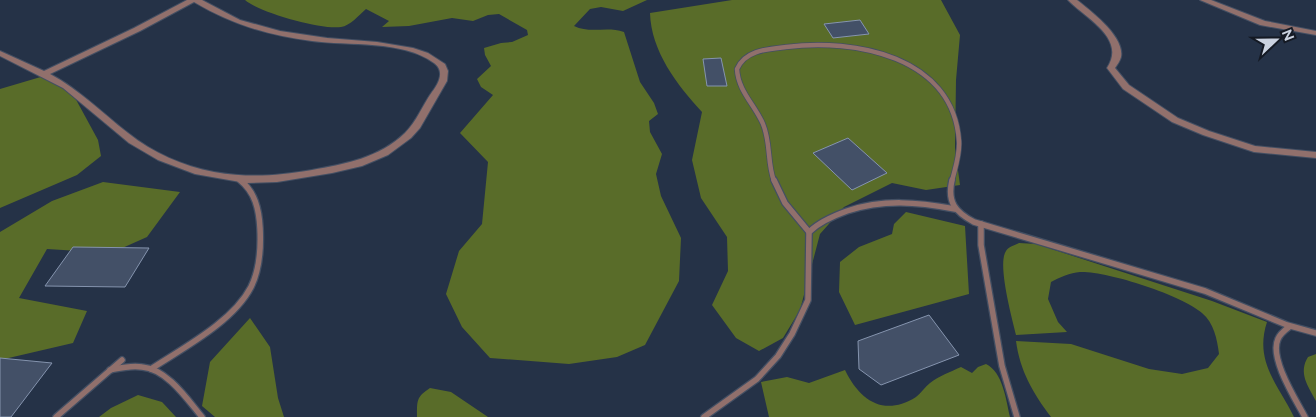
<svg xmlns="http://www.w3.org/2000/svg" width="1316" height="417" viewBox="0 0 1316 417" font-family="Raleway,sans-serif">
  <rect width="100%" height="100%" fill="#253247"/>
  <g fill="#596c29">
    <path d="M 245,0 L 647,0 L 623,11 L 601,7 L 590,9 L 574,26 C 590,34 607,26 624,32 L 640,82 L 654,103 L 658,114 L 649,121 L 650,132 L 662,154 L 656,174 L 661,196 L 681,238 L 679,281 L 645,345 L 617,357 L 569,364 L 490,358 L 462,327 L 446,294 L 459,251 L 482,224 L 488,162 L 460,133 L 493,95 L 481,87 L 477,79 L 491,66 L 485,55 L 484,48 L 501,43 L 512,42 L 528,35 L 527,30 L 499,14 L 488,15 L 473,21 L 452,18 L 409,26 L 382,27 L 389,21 L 366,9 C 359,15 350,26 341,27 C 322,30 260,13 245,0 Z"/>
    <path d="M 732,0 L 941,0 L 960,35 L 956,80 L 955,148 L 960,185 L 926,190 L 892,183 L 844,207 L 820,234 L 800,310 L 783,338 L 759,351 L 736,338 L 712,305 L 728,271 L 727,237 L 701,198 L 692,160 L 702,112 C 677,85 651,51 650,13 Z"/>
    <polygon points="44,76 67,83 98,140 101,156 77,175 0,208 0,89"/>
    <polygon points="103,182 180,192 147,237 111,253 47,249 19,298 87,311 73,343 0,360 0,232 52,201"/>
    <polygon points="906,212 965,226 969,294 855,325 839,292 840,262 859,247 892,234 894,224"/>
    <path d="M 1019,243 L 1036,244 L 1212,301 L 1267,322 C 1254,362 1278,384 1294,417 L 1051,417 C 1033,393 1020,371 1016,341 L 1071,344 L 1149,369 L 1182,374 L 1208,368 L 1219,354 C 1217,339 1214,323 1202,313 C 1182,295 1107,271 1080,272 C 1070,273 1060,277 1051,282 L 1048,299 L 1058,322 L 1067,332 L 1016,335 C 1012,318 997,264 1006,251 C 1008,247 1015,245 1019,243 Z"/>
    <polygon points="250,318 270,347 278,398 284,417 215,417 202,406 210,362"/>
    <path d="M 1316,354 L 1316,401 C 1308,386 1298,373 1308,357 Z"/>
    <path d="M 986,364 C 1003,372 1006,400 1010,417 L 769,417 L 761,382 L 787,377 L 809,383 L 845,370 C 860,401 884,417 916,397 C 921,393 925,387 930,383 C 939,376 950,372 961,367 L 972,373 L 978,367 Z"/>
    <path d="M 430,388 L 451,392 L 488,417 L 417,417 C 417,401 416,397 430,388 Z"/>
    <polygon points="138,395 162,402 176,417 99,417 111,408"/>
  </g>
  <g fill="#435067" stroke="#8594ae">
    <polygon points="860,20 869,34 833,38 824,24"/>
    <polygon points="721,58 727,86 707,86 703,59"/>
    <polygon points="848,138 887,173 852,190 813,153"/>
    <polygon points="73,247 149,248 125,287 45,286"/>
    <polygon points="929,315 959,355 881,385 859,369 858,341"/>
    <polygon points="0,358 52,363 11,417 0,417"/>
  </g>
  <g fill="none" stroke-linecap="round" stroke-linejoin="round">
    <g stroke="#434f63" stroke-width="6">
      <g id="service-far1">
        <polyline points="238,179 241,181"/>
        <path d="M 774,181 C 767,163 771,143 763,124 C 755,105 738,91 737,69 C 745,50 768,49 786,47 C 854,38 953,56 959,141 C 960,155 955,168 952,181"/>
      </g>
    </g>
    <g stroke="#434f63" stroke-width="8">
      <g id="service">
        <polyline points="774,180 785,203 809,232"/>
        <path d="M 952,180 C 947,202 955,212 974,222 L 1205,291 L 1287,325 L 1316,333"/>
        <polyline points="981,224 981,245 1002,366 1017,417"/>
        <path d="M 1289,327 C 1285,330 1280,334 1278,339 C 1269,358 1296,400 1305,417"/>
        <path d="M 151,369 C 183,348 233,322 251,287 C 260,269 261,247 260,228 C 259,209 255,192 240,180"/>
        <path d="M 110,370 C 120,368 131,365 142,367 C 167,369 187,399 202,417"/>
        <polyline points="56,417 122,360"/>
        <path d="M 704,417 L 757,379 L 778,356 L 792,334 L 808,300 L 809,232 C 819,222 833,216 847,211 C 884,199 917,202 955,209"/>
      </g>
    </g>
    <g stroke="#434f63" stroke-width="2">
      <g id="minor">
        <path d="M 187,0 L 202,0 L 240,20 L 280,31 L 327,38 L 377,42 L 413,48 L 428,53 L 445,64 L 448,71 L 447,81 L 420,128 L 411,138 L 388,155 L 362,166 L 332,173 L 277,182 L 246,183 L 195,174 L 158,160 L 129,143 L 63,88 L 0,56 L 0,51 L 44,71 L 134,28 ZM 194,2 C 233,25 268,35 312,41 C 348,46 403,40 434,63 C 445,71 439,83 432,92 C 422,106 417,121 405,133 C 379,158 345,164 312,170 C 277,176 249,178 214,172 C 183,166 153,153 128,133 C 102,113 80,90 50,74 L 140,31 Z"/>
        <path d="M 1068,0 L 1077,0 C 1091,11 1125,37 1121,57 C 1120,61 1117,65 1115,68 L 1129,85 L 1178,118 L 1209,131 L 1255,146 L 1316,152 L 1316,158 L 1254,152 L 1203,135 L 1172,122 L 1123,89 L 1107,68 C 1127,38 1085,18 1068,0 Z"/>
        <polygon points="1200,0 1211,0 1265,21 1316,31 1316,35 1260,25"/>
      </g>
    </g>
    <use href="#service-far1" stroke="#91706c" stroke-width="4.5"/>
    <use href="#service" stroke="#91706c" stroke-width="5.5"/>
    <use href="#minor" fill="#91706c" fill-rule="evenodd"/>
  </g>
  <g transform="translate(1276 40) rotate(68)" stroke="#141923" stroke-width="4" paint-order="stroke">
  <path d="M0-4L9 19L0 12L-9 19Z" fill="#cad2e0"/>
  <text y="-8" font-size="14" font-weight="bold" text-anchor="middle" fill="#cad2e0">N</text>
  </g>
</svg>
